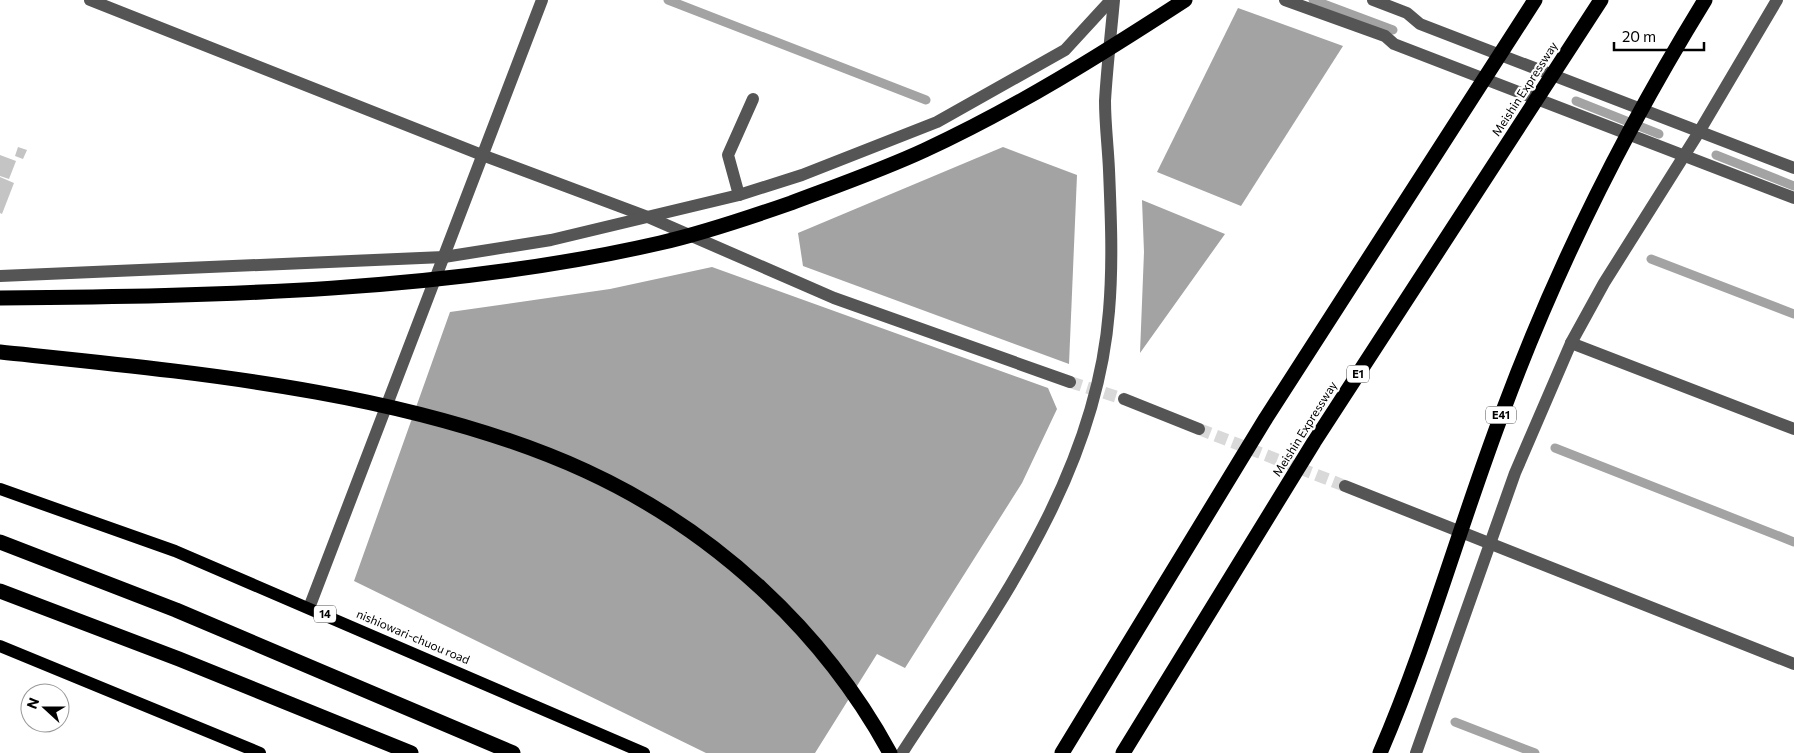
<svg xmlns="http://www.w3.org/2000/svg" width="1794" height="753" font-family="Commissioner,sans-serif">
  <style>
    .water { fill: #a3a3a3 }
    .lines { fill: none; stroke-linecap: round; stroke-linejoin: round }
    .stream { stroke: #a3a3a3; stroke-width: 9 }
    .building { fill: #c4c4c4 }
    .minor-tunnel { stroke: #d9d9d9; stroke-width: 12; stroke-dasharray: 12 6; stroke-linecap: butt }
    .minor { stroke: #555; stroke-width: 12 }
    .major { stroke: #000; stroke-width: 12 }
    .highway { stroke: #000; stroke-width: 15 }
    .labels { text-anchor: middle; stroke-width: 4.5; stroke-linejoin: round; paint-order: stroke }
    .shield { fill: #fff; stroke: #4c4c4c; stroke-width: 1 }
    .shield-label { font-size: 11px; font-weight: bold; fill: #000 }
    .street-label { font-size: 12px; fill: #000; stroke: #fff }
  </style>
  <rect width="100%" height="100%" fill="#fff"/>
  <g class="water">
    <path d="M1238 8 1343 46 1241 206 1157 172Z"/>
    <path d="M1003 147 1077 175 1069 364 803 266 798 233Z"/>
    <path d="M1142 200 1225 234 1140 353 1144 252Z"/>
    <path d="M712 267 1048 388 1057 409 1022 483 905 668 877 654 815 753H706L354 581 450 312 610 289Z"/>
  </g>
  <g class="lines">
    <g class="stream">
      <path d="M668 0 926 100"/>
      <path d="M1313 0 1393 30"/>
      <path d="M1576 101 1659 134"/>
      <path d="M1716 155 1794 186"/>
      <path d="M1651 259 1794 314"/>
      <path d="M1555 448 1794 542"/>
      <path d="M1455 722 1535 753"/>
    </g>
  </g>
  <g class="building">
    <path d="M18 147 27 150 23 159 15 156Z"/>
    <path d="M0 155 16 161 9 179 0 176Z"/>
    <path d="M0 177 14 183 2 214 0 213Z"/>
  </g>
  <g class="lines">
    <g class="minor-tunnel">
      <path d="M1070 382 1124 399"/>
      <path d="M1199 429 1345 486"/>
    </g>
    <g class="minor">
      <path d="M90 0 482 155 648 217 834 298 1070 382"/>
      <path d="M1285 0 1385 36 1394 44 1794 198"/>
      <path d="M1373 0 1407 13 1420 24 1794 168"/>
      <path d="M739 195 728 155 753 99"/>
      <path d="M0 276 444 257 551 240 739 195 802 175 937 122 1065 50 1111 0"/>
      <path d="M1571 343 1794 429"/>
      <path d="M1124 399 1199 429"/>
      <path d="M1345 486 1794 664"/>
      <path d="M309 608 542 0"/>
      <path d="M902 753C991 616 1096 479 1109 311 1113 264 1111 217 1109 170 1108 147 1105 124 1105 101 1107 67 1111 33 1114 0"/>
      <path d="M1416 753 1515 473 1571 343 1604 283 1699 132 1777 0"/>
    </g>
    <g class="major">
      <path d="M0 489 175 551 644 753"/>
      <path d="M0 646 260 753"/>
    </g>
    <g class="highway">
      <path d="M0 298C218 296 446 292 660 243 704 233 748 218 791 203 836 186 882 170 925 150 1016 108 1102 54 1185 0"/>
      <path d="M0 352C191 372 411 391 586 471 714 530 823 630 890 753"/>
      <path d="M0 542 176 610 513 753"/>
      <path d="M0 591 179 659 411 753"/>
      <path d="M1062 753 1266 418 1535 0"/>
      <path d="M1123 753 1314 442 1601 0"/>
      <path d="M1380 753C1428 642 1460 524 1503 411 1556 268 1625 130 1705 0"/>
    </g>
  </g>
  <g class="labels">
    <g class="shield">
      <rect x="1347" y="365.5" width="22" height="17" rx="4"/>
      <rect x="1486" y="406.5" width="30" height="17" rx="4"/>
      <rect x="314" y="605.5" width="22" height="17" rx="4"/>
    </g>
    <g class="shield-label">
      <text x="1358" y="378">E1</text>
      <text x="1501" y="419">E41</text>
      <text x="325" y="618">14</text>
    </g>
    <g class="street-label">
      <text transform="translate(1525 89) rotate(-57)" y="4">Meishin Expressway</text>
      <text transform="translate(1305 429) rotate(-58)" y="4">Meishin Expressway</text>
      <text transform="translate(413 637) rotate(23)" y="4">nishiowari-chuou road</text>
    </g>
  </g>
  <g transform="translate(45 708) rotate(291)"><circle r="24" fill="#ffffff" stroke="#999999"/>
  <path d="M0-4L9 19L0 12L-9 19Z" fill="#000000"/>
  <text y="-8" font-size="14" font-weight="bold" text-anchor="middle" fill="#000000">N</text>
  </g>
  <path d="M1614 42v8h90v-8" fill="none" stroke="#000000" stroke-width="2.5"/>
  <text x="1622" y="42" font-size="15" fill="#000000" stroke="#ffffff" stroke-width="4" paint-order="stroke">20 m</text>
</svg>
